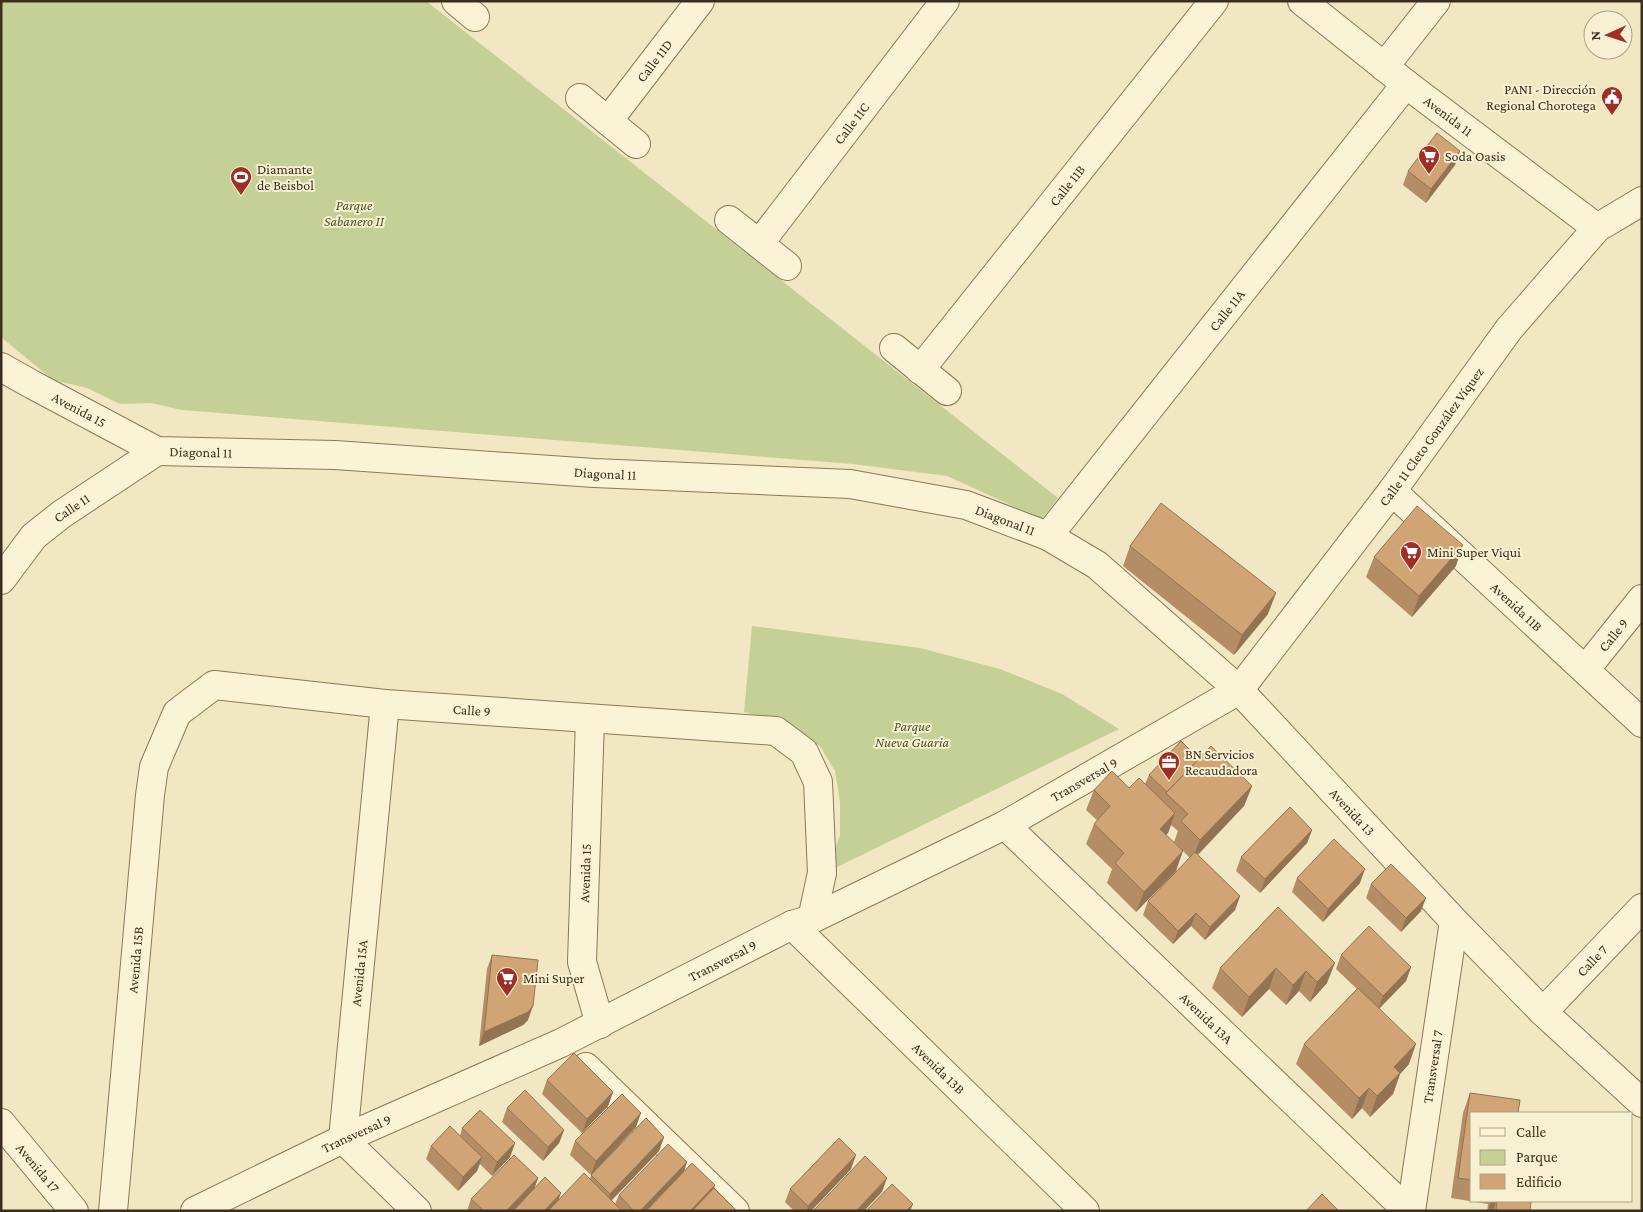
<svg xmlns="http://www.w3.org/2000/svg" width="1643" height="1212" font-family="'Crimson Pro',serif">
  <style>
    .green { fill: #c4d095 }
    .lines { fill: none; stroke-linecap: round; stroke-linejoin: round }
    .minor-casing { stroke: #8c7858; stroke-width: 30 }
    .minor { stroke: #fbf3d6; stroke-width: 28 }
    .wall { fill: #b48d65 }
    .shaded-wall { fill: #927352 }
    .building { fill: #d1a475; stroke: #927352 }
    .labels { text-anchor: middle; stroke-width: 4; stroke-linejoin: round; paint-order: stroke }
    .street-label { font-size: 14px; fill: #3b2e1d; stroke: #f8f0d2 }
    .poi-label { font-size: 14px; fill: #3b2e1d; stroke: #f8f0d2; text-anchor: start }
    .park-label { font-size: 14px; font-style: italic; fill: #465822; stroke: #f8f0d2 }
  </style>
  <rect width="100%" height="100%" fill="#f1e7c2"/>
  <g class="green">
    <path d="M1 1H426L1058 498 1042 519 947 476 853 464 182 410 151 403 120 404 87 388 53 380 1 337Z"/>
    <path d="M752 626 920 648 1000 669 1062 694 1119 729 827 872 840 835V802L835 771 820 746 785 723 744 712Z"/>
  </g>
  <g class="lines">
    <g class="minor-casing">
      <g id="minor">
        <path d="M456 1 475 17"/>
        <path id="s1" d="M1302 1 1406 84 1597 228"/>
        <path d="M1384 67 1436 1"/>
        <path d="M580 98 636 144"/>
        <path id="s2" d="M608 121 700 1"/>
        <path d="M729 220 787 266"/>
        <path id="s3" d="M759 244 945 1"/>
        <path d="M894 348 947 391"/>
        <path id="s4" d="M1 367 33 385 157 451 335 455 594 473 850 484 966 505 1048 536 1097 565 1239 690 1454 921 1543 1012 1642 1103"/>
        <path id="s5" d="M920 370 1214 1"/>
        <path id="s6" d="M1392 491 1642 723"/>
        <path id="s7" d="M1048 536 1406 84"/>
        <path id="s8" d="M1 580 34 536 62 514 157 451"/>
        <path id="s9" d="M1585 670 1642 599"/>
        <path d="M385 704 343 1139 417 1211"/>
        <path d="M590 719 582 962 600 1024"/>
        <path id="s10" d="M1005 825 1408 1211"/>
        <path id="s11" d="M792 925 1085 1211"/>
        <path id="s12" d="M1543 1012 1642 908"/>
        <path d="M586 1067 735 1211"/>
        <path id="s13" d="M1 1123 74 1211"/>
        <path id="s14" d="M113 1211 150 795 154 767 177 713 214 685 385 704 776 731 804 752 818 782 822 873 812 919"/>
        <path id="s15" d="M195 1211 343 1139 561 1043 792 925 812 919 1005 825 1239 690 1392 491 1509 329 1597 228 1642 201"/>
        <path id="s16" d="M1411 1211 1454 921"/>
      </g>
    </g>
    <use href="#minor" class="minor"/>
  </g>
  <g class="wall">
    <path d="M1460 151 1455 165 1426 203 1403 185 1408 171Z"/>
    <path d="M1130 546 1268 614 1234 655 1123 566Z"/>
    <path d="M1374 557 1456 566 1412 617 1366 577Z"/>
    <path d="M1199 759 1252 786 1244 806 1198 855 1240 896 1235 910 1205 940 1191 926 1173 944 1143 915 1148 901 1190 858 1174 842 1178 831 1171 825 1168 833 1166 835 1176 871 1136 912 1107 883 1112 869 1086 844 1094 824 1097 820 1086 810 1094 790 1129 788 1145 784 1149 775Z"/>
    <path d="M1312 830 1307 843 1260 893 1236 871 1241 857Z"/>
    <path d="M1297 878 1360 883 1323 922 1292 892Z"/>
    <path d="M1371 884 1421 911 1401 932 1366 898Z"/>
    <path d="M1278 907 1327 983 1310 1002 1299 991 1286 1005 1269 989 1242 1017 1212 988 1220 968Z"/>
    <path d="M492 955 528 1020 523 1025 479 1046 487 969Z"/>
    <path d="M1341 955 1411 967 1406 981 1379 1008 1409 1064 1400 1074 1393 1094 1370 1117 1362 1108 1352 1119 1296 1064 1304 1044 1357 989 1336 969Z"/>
    <path d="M547 1080 613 1092 608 1106 582 1133 542 1094Z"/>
    <path d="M1470 1093 1472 1113V1201H1522L1530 1211H1487L1488 1204 1451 1198 1463 1113Z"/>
    <path d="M507 1108 564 1130 559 1143 543 1161 502 1122Z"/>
    <path d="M636 1127 591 1175 570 1155 575 1141Z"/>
    <path d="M462 1128 515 1143 510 1157 492 1176 480 1164 477 1171 458 1191 426 1159 431 1146 460 1136Z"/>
    <path d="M664 1137 659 1151 612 1200 615 1204 619 1195 687 1162 684 1172 715 1185 714 1188 736 1211H467L471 1199 538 1178 534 1189 558 1200 590 1179 591 1175Z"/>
    <path d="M851 1169 811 1211H794L785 1202 790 1189Z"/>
  </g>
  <g class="shaded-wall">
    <path d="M1460 151 1455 165 1426 203 1431 189Z"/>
    <path d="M1463 545 1456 566 1412 617 1419 596Z"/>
    <path d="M1276 593 1268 614 1234 655 1242 635Z"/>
    <path d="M1252 786 1244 806 1192 860 1200 840Z"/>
    <path d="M1175 813 1168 833 1153 849 1160 829Z"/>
    <path d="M1312 830 1307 843 1260 893 1265 879Z"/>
    <path d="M1183 851 1176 871 1136 912 1144 892Z"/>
    <path d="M1365 869 1360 883 1323 922 1328 909Z"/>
    <path d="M1240 896 1235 910 1205 940 1210 927Z"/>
    <path d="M1426 898 1421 911 1401 932 1406 918Z"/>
    <path d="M1196 913 1191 926 1173 944 1178 931Z"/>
    <path d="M1335 963 1327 983 1310 1002 1317 982Z"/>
    <path d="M1411 967 1406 981 1378 1010 1383 996Z"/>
    <path d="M1276 968 1269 989 1242 1017 1249 997Z"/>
    <path d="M1306 971 1299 991 1286 1005 1293 985Z"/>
    <path d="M533 1006 528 1020 523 1025 479 1046 484 1032Z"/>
    <path d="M1416 1044 1409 1064 1400 1074 1393 1094 1370 1117 1377 1096 1394 1067Z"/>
    <path d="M1369 1088 1362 1108 1352 1119 1359 1098Z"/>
    <path d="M613 1092 608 1106 582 1133 587 1119Z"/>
    <path d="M641 1113 636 1127 591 1175 596 1161Z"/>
    <path d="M564 1130 559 1143 543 1161 548 1147Z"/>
    <path d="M664 1137 659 1151 605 1207 610 1194Z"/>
    <path d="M515 1143 510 1157 492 1176 497 1162Z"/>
    <path d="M856 1155 851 1169 811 1211H806L808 1206Z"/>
    <path d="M482 1157 477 1171 458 1191 463 1177Z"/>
    <path d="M687 1162 682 1176 649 1211H640Z"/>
    <path d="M538 1178 533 1192 515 1211H506Z"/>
    <path d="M887 1178 882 1192 864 1211H856Z"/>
    <path d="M715 1185 710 1199 698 1211H690Z"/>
    <path d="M561 1193 556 1207 552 1211H544Z"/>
    <path d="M1491 1201H1496L1493 1211H1488Z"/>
    <path d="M913 1204 910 1211H906Z"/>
  </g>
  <g class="building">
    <path d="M1437 133 1460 151 1431 189 1408 171Z"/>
    <path d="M1161 503 1276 593 1242 635 1130 546Z"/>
    <path d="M1417 506 1463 545 1419 596 1374 557Z"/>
    <path d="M1181 741 1199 759 1167 792 1149 775Z"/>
    <path d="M1211 746 1252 786 1200 840 1181 821 1188 814 1166 793Z"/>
    <path d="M1112 771 1129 788 1139 778 1175 813 1160 829 1183 851 1144 892 1115 863 1124 853 1094 824 1110 806 1094 790Z"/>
    <path d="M1290 807 1312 830 1265 879 1241 857Z"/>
    <path d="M1334 839 1365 869 1328 909 1297 878Z"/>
    <path d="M1195 852 1240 896 1210 927 1196 913 1178 931 1148 901Z"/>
    <path d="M1391 864 1426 898 1406 918 1371 884Z"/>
    <path d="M1278 907 1335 963 1317 982 1306 971 1293 985 1276 968 1249 997 1220 968Z"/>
    <path d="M1369 926 1411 967 1383 996 1341 955Z"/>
    <path d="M492 955 538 960 533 1006 528 1012 484 1032Z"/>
    <path d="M1358 988 1416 1044 1394 1067 1400 1073 1377 1096 1369 1088 1359 1098 1304 1044Z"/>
    <path d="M574 1053 613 1092 587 1119 547 1080Z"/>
    <path d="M525 1090 564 1130 548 1147 507 1108Z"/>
    <path d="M1470 1093 1520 1100 1518 1113H1472V1180L1458 1178Z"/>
    <path d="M622 1094 641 1113 596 1161 575 1141Z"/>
    <path d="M480 1110 515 1143 497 1162 462 1128Z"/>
    <path d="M646 1118 664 1137 610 1194 591 1175Z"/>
    <path d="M450 1126 482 1157 463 1177 431 1146Z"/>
    <path d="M839 1138 856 1155 808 1206 790 1189Z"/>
    <path d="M668 1144 687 1162 640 1211H634L619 1195Z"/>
    <path d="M514 1155 538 1178 506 1211H484L471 1199Z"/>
    <path d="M865 1156 887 1178 856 1211H815L814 1210Z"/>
    <path d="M692 1163 715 1185 690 1211H646Z"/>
    <path d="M584 1173 622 1211H548Z"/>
    <path d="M545 1177 561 1193 544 1211H513Z"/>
    <path d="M892 1184 913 1204 906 1211H866Z"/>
    <path d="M714 1188 736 1210V1211H692Z"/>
    <path d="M1322 1194 1339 1211H1306Z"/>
    <path d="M1497 1201H1522L1531 1202 1530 1211H1496Z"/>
  </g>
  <defs>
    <g id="civic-pin" transform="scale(1.125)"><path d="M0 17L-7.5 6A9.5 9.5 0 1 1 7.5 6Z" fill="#9f2e24" stroke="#f8f0d2"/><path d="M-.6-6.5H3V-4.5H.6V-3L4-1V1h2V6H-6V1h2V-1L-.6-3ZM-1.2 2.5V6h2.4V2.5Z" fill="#fff"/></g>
    <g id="supermarket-pin" transform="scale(1.125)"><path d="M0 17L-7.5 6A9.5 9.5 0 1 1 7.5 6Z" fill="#9f2e24" stroke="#f8f0d2"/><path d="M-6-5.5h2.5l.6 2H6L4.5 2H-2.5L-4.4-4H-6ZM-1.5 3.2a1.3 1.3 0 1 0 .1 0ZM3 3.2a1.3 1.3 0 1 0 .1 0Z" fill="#fff"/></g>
    <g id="stadium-pin" transform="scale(1.125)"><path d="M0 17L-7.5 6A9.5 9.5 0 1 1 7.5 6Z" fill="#9f2e24" stroke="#f8f0d2"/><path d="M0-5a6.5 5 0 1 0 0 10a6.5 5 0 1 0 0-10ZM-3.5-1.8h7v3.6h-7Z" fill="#fff"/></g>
    <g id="office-pin" transform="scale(1.125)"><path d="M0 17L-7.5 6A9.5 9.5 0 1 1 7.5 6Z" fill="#9f2e24" stroke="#f8f0d2"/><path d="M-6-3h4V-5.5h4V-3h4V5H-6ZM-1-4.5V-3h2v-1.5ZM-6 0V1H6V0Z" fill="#fff"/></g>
  </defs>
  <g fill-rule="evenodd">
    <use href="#civic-pin" x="1612" y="97"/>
    <use href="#supermarket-pin" x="1429" y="156"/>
    <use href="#stadium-pin" x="241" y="177"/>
    <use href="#supermarket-pin" x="1411" y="552"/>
    <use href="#office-pin" x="1169" y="762"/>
    <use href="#supermarket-pin" x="507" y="978"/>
  </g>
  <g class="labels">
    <g class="street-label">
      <text dy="5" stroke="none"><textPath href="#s2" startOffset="76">Calle 11D</textPath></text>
      <text dy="5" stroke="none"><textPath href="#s1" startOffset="186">Avenida 11</textPath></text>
      <text dy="5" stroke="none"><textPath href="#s3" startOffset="152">Calle 11C</textPath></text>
      <text dy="5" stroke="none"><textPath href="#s5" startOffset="236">Calle 11B</textPath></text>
      <text dy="5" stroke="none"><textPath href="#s7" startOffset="288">Calle 11A</textPath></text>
      <text dy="5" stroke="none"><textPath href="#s4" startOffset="89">Avenida 15</textPath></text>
      <text dy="5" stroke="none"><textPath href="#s15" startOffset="1486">Calle 11 Cleto González Víquez</textPath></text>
      <text dy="5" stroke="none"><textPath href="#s4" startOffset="221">Diagonal 11</textPath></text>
      <text dy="5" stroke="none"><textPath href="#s4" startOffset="626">Diagonal 11</textPath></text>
      <text dy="5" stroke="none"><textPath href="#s8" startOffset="102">Calle 11</textPath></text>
      <text dy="5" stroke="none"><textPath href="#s4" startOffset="1031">Diagonal 11</textPath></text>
      <text dy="5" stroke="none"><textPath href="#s6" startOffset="170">Avenida 11B</textPath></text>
      <text dy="5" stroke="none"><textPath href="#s9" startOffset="45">Calle 9</textPath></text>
      <text dy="5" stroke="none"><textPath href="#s14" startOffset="810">Calle 9</textPath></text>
      <text dy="5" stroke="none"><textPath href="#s15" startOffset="989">Transversal 9</textPath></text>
      <text dy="5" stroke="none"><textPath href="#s4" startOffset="1489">Avenida 13</textPath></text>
      <text transform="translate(585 873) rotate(-88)" y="5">Avenida 15</text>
      <text dy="5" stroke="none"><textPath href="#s14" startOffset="252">Avenida 15B</textPath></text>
      <text dy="5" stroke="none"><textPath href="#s12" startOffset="71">Calle 7</textPath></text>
      <text dy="5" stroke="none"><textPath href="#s15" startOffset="584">Transversal 9</textPath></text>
      <text transform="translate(359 973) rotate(-84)" y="5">Avenida 15A</text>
      <text dy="5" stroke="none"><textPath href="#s10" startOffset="279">Avenida 13A</textPath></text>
      <text dy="5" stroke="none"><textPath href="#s16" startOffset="146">Transversal 7</textPath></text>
      <text dy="5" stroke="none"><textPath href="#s11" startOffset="205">Avenida 13B</textPath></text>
      <text dy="5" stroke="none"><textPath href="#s15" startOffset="179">Transversal 9</textPath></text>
      <text dy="5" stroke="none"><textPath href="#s13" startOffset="58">Avenida 17</textPath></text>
    </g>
    <g class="poi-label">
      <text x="1596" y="94" text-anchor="end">PANI - Dirección<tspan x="1596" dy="16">Regional Chorotega</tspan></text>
      <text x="1445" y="161">Soda Oasis</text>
      <text x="257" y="174">Diamante<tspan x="257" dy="16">de Beisbol</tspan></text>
      <text x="1427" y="557">Mini Super Viqui</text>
      <text x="1185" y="759">BN Servicios<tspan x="1185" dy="16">Recaudadora</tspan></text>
      <text x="523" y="983">Mini Super</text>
    </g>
    <g class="park-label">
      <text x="354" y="210">Parque<tspan x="354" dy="16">Sabanero II</tspan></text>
      <text x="912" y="731">Parque<tspan x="912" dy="16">Nueva Guaria</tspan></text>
    </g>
  </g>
  <rect width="1643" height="1212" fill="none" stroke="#3b2e1d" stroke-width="5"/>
  <rect x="1470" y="1112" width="162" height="90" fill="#f8f0d2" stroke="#aca28a"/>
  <rect x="1480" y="1128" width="25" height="8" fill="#fbf3d6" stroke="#aca28a"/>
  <text x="1516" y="1137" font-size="15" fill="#3b2e1d">Calle</text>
  <rect x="1480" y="1150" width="25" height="15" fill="#c4d095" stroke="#aca28a"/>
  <text x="1516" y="1162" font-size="15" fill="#3b2e1d">Parque</text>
  <rect x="1480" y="1174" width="25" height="15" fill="#d1a475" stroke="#aca28a"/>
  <text x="1516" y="1187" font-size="15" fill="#3b2e1d">Edificio</text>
  <g transform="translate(1608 35) rotate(267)"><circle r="24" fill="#f8f0d2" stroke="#aca28a"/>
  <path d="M0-4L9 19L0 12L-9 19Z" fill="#9f2e24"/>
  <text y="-8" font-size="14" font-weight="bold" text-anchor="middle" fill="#3b2e1d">N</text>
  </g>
</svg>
